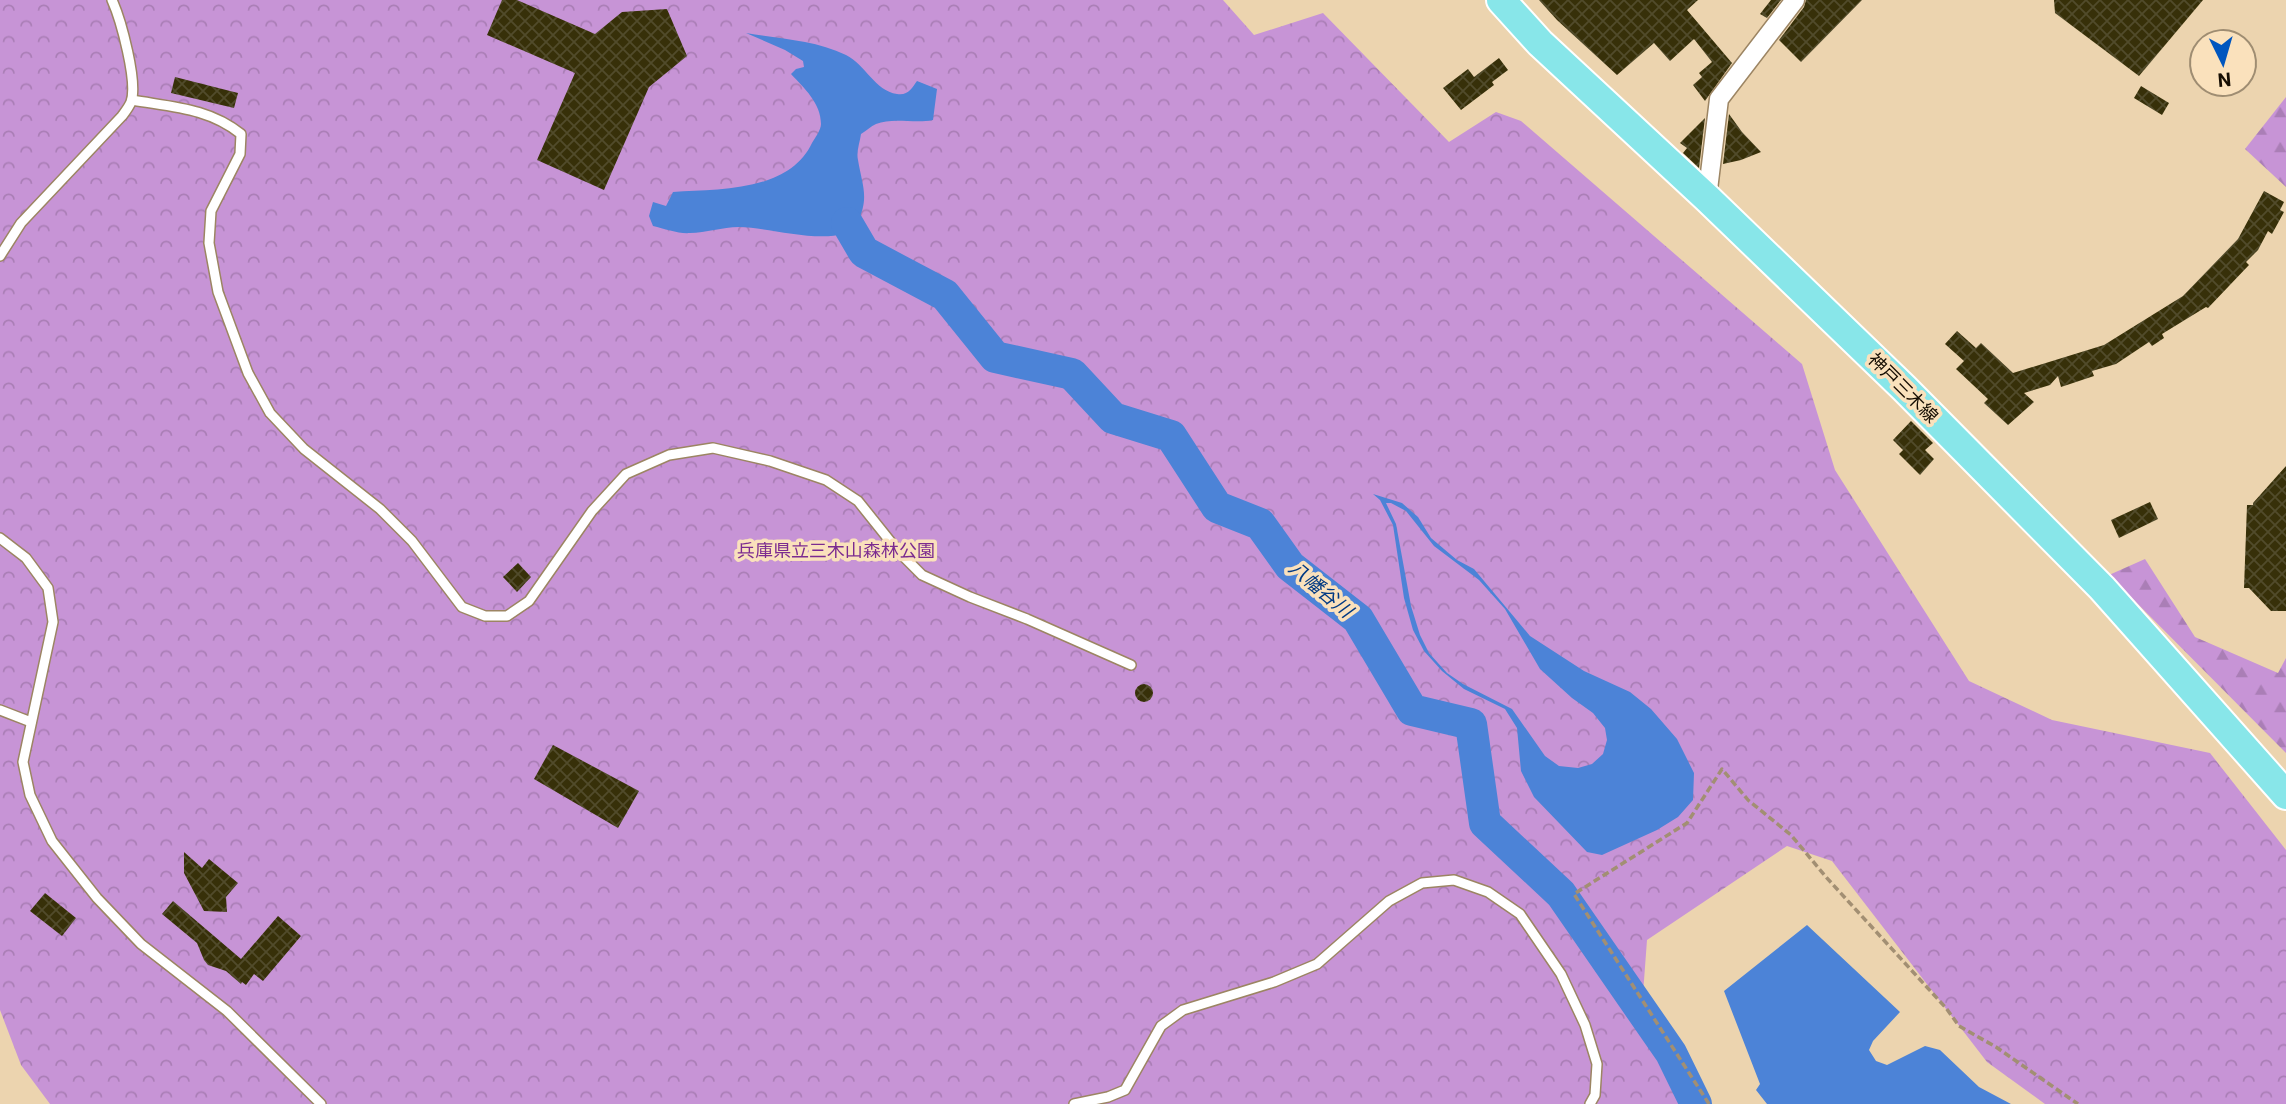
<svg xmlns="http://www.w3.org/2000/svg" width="2286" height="1104" font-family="Roboto,'Noto Sans JP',sans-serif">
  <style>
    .forest { fill: url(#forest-firs) }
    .park { fill: url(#park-crowns) }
    .water { fill: #4c83d7; fill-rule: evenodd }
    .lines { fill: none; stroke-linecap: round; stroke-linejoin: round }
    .river { stroke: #4c83d7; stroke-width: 32 }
    .building { fill: url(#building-cross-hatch) }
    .service-casing { stroke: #9c8563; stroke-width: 12 }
    .minor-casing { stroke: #9c8563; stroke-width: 21 }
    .primary-casing { stroke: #fff; stroke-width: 32 }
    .path { stroke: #a28f73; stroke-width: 3.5; stroke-dasharray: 7 3.5; stroke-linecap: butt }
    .service { stroke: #fff; stroke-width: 9 }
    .minor { stroke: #fff; stroke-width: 18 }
    .primary { stroke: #88e6e9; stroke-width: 28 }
    .labels { text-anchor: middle; stroke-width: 7; stroke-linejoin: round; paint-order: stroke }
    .street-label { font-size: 18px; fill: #160e03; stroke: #fae1bc }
    .park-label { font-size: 18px; fill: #7b2b90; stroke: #fae1bc }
    .water-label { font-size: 19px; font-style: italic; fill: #003983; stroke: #fae1bc }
  </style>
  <defs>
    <pattern id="forest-firs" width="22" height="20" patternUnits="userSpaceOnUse" patternTransform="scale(1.75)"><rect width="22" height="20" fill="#c794d6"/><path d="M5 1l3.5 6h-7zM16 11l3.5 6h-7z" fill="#aa7eb6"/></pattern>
    <pattern id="park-crowns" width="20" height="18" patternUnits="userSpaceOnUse" patternTransform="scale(1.75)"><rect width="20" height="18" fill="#c794d6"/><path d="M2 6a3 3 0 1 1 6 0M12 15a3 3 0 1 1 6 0" fill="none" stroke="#aa7eb6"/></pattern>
    <pattern id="building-cross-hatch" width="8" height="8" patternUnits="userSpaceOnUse" patternTransform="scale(1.75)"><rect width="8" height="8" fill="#373009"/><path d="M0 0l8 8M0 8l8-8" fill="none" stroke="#514b2b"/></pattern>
  </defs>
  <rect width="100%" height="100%" fill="#ecd4af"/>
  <g class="forest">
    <path d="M2286 97V187L2245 149Z"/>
    <path d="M2145 559 2195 637 2278 673 2286 658V753L2109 575Z"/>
  </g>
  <path class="park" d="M0 0H1223L1254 35 1323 13 1449 142 1496 112 1521 121 1802 364 1835 470 1969 681 2052 720 2210 753 2286 850V1104H2045L1987 1062 1832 861 1787 846 1647 940 1643 994 1701 1104H50L21 1065 0 1010Z"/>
  <g class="water">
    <path d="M746 33C780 39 815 40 846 55 865 64 875 91 897 94 908 96 912 88 917 81L937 89 933 120C915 124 893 117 876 124 871 126 866 131 861 134 860 142 856 152 858 160 862 185 870 198 857 223 843 251 765 226 739 227 722 227 706 233 690 233 679 234 665 229 653 226L649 216 653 202 666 206 673 192C719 189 789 192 812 143 815 138 821 130 821 124 821 103 804 88 791 74L796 69 804 67 803 61 785 50Z"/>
    <path d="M1373 494 1402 503 1418 517 1431 538 1457 560 1474 569 1530 636 1584 671 1630 692 1651 709 1677 739 1694 773 1693 800 1678 817 1657 830 1602 855 1587 852 1534 797 1521 771 1517 728 1505 709 1464 689 1442 671 1424 651 1413 630 1404 598 1393 525 1380 500ZM1386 503H1391L1406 511 1434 546 1479 580 1505 609 1540 669 1572 698 1593 713 1605 728 1607 740 1603 754 1592 764 1578 768 1559 766 1545 756 1512 709 1463 684 1447 673 1429 653 1420 635 1411 606 1396 524Z"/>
    <path d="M1807 925 1900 1012 1873 1041 1869 1050 1876 1061 1887 1065 1925 1046 1940 1050 1979 1087 2011 1104H1767L1756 1090 1760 1084 1724 991Z"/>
  </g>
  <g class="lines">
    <path class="river" d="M847 223 864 252 945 295 995 357 1072 374 1113 418 1171 436 1217 507 1260 524 1290 566 1358 619 1412 710 1471 724 1485 823 1561 894 1671 1053 1696 1104"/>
  </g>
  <g class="building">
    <path d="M502 0H517L595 34 622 12 667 9 687 56 649 87 604 190 537 160 575 73 487 35Z"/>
    <path d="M1539 0H1698L1687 10 1732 63 1705 101 1693 85 1702 77 1699 73 1712 62 1694 39 1670 61 1654 43 1617 75 1557 20Z"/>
    <path d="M1771 0H1781L1767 18 1760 14Z"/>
    <path d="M1806 0H1862L1801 62 1779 40 1804 7Z"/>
    <path d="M2054 0H2203L2139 76 2055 13Z"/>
    <path d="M1499 58 1508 70 1492 82 1494 85 1461 110 1443 88 1468 69 1474 77Z"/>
    <path d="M175 77 238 93 234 108 171 93Z"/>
    <path d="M2141 86 2169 103 2162 115 2134 98Z"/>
    <path d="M1729 114 1742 132 1761 152 1741 160 1723 164Z"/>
    <path d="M1705 118 1699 168 1683 153 1687 148 1680 143Z"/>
    <path d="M2264 191 2284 202 2280 210 2284 212 2272 234 2268 231 2258 250 2246 262 2249 265 2208 308 2206 307 2162 334 2164 338 2152 346 2149 342 2116 364 2092 371 2094 376 2061 387 2058 376 2050 385 2024 393 2034 402 2008 425 1984 403 1988 399 1956 369 1964 361 1945 344 1957 331 1976 348 1981 343 2013 373 2104 345 2183 296 2238 239Z"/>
    <path d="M1911 421 1933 443 1925 450 1934 459 1920 475 1899 454 1903 450 1893 440Z"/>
    <path d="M2286 466V611H2271L2249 588H2244L2247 505H2253V503Z"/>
    <path d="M2150 502 2158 519 2119 538 2111 520Z"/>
    <path d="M518 563 531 577 517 592 503 577Z"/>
    <circle cx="1144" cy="693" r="9"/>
    <path d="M553 745 639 791 618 828 534 779Z"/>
    <path d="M184 852 202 868 209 859 238 883 226 897 227 912 204 911 184 873Z"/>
    <path d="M45 893 76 918 62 936 30 911Z"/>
    <path d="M173 901 241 959 278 916 301 936 263 981 254 974 246 985 242 982 241 984 226 971 208 965 204 960 197 943 162 914Z"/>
  </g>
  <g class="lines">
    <g class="service-casing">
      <g id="service">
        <path d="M132 100C172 107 209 108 241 134L240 154 211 211 209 243 218 292 248 373 270 413 304 449 380 509 412 541 462 607 485 616H507L529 601 592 511 626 474 669 455 713 448 770 461 826 480 858 501 898 551 922 575 970 597 1027 619 1131 665"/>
        <path d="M0 256 21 223 122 116C125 112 129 107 131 102 138 82 121 20 112 0"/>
        <path d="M0 538 26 558 48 588 53 622 23 762 30 795 52 841 97 898 141 944 227 1011 321 1104"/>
        <path d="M0 710 31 722"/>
        <path d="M1074 1104 1108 1097 1125 1090 1161 1026 1183 1010 1274 982 1317 964 1389 901 1422 883 1454 880 1488 892 1520 914 1561 974 1585 1025 1597 1064 1595 1095 1590 1104"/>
      </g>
    </g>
    <g class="minor-casing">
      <path id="minor" d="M1707 198 1719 99 1795 0"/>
    </g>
    <g class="primary-casing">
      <path id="primary" d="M1501 0 1540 43 1707 198 1904 388 2102 588 2286 795"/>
    </g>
    <path class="path" d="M1709 1104 1574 894 1687 823 1722 769 1748 800 1791 835 1826 877 1946 1008 1959 1026 1996 1047 2078 1104"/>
    <use href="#service" class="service"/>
    <use href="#minor" class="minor"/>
    <use href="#primary" class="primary"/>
  </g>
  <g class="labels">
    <g class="street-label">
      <text transform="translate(1903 388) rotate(45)" y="6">神戸三木線</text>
    </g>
    <g class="park-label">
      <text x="836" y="557">兵庫県立三木山森林公園</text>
    </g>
    <g class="water-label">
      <text transform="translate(1321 589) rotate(40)" y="7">八幡谷川</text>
    </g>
  </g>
  <g transform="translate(2223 63) rotate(175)"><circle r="33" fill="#fae1bc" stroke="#9f8d72" stroke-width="2"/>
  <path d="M0-5L12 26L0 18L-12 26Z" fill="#0056bf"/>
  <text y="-10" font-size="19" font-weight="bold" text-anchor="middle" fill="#160e03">N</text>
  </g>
</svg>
